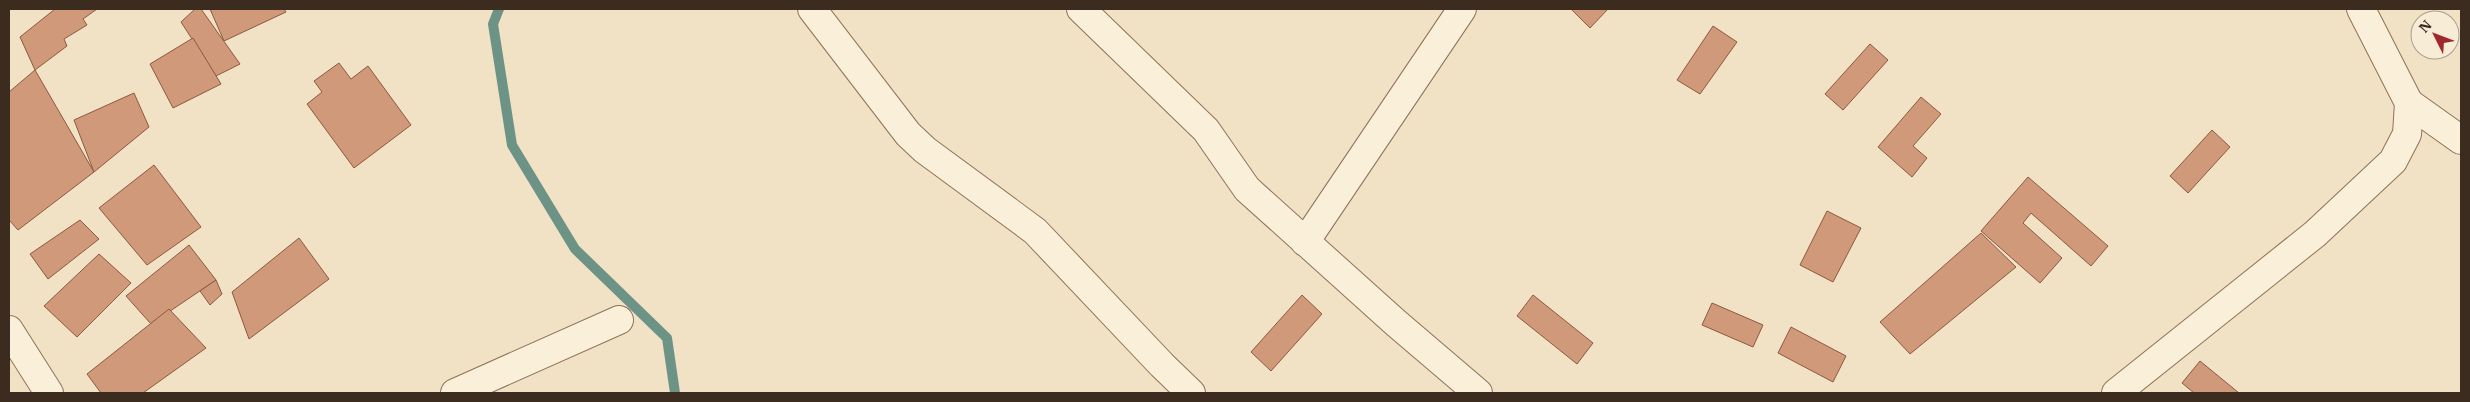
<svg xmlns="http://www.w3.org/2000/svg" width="2470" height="402" font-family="'IBM Plex Serif',serif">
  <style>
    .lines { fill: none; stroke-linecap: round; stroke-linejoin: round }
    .stream { stroke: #6d9387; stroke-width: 10 }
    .building { fill: #d09979; stroke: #8d593f }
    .minor-casing { stroke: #8d725a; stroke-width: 30 }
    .minor { stroke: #faefd9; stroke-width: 28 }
  </style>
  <rect width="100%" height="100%" fill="#f1e1c5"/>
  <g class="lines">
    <path class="stream" d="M499 9 493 24 512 145 575 249 667 338 675 393"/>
  </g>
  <g class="building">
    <path d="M55 9H97L83 19 87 25 64 39 67 46 35 70 20 37Z"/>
    <path d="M195 9H201L240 64 216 76 181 22Z"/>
    <path d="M210 9H284L286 12 224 41Z"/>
    <path d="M1571 9H1608L1590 28Z"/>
    <path d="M1713 26 1737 42 1700 94 1677 80Z"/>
    <path d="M193 38 221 84 173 108 150 64Z"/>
    <path d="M1870 44 1888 60 1843 110 1825 94Z"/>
    <path d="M339 63 351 79 368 66 411 125 354 168 307 104 322 92 314 81Z"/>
    <path d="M35 70 94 172 18 230 9 220V92Z"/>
    <path d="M134 93 149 127 94 172 74 120Z"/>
    <path d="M1921 97 1941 114 1913 146 1927 158 1912 177 1878 147Z"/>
    <path d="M2212 130 2230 147 2188 193 2170 176Z"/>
    <path d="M154 165 201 227 147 265 99 208Z"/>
    <path d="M2028 177 2108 246 2091 266 2031 213 2023 223 2062 258 2040 283 1981 231Z"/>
    <path d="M1827 211 1861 228 1833 282 1800 265Z"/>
    <path d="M80 220 99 239 48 279 30 254Z"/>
    <path d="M1981 233 2016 267 1910 354 1880 322Z"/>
    <path d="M299 238 329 279 249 339 232 292Z"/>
    <path d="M189 245 216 280 151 324 126 296Z"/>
    <path d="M99 254 131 283 77 337 44 306Z"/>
    <path d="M216 280 222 294 210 305 200 291Z"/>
    <path d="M1302 295 1322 314 1271 371 1251 352Z"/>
    <path d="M1533 295 1593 343 1577 364 1517 316Z"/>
    <path d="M1712 303 1763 325 1753 347 1702 325Z"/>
    <path d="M169 309 206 348 143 393H101L87 374Z"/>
    <path d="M1791 327 1846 356 1833 382 1778 353Z"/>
    <path d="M2200 361 2239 393H2194L2182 383Z"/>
  </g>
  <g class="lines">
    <g class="minor-casing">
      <g id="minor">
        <path d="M812 9 908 134 925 150 1035 231 1162 365 1191 393"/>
        <path d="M1081 9 1206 130 1247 189 1396 323 1478 393"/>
        <path d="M2409 103 2461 140"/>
        <path d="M1305 242 1462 9"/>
        <path d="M9 330 49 393"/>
        <path d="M455 393 619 320"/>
        <path d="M2116 393 2315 234 2393 161 2407 134 2409 103 2361 9"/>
      </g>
    </g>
    <use href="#minor" class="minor"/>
  </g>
  <rect width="2470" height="402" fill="none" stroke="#3c2b1f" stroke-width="20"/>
  <g transform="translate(2435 35) rotate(312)"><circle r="24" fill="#f7ecd5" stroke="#ac9f8c"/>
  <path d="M0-4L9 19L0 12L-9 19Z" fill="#9f272e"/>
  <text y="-8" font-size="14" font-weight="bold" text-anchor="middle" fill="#3c2b1f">N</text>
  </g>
</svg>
